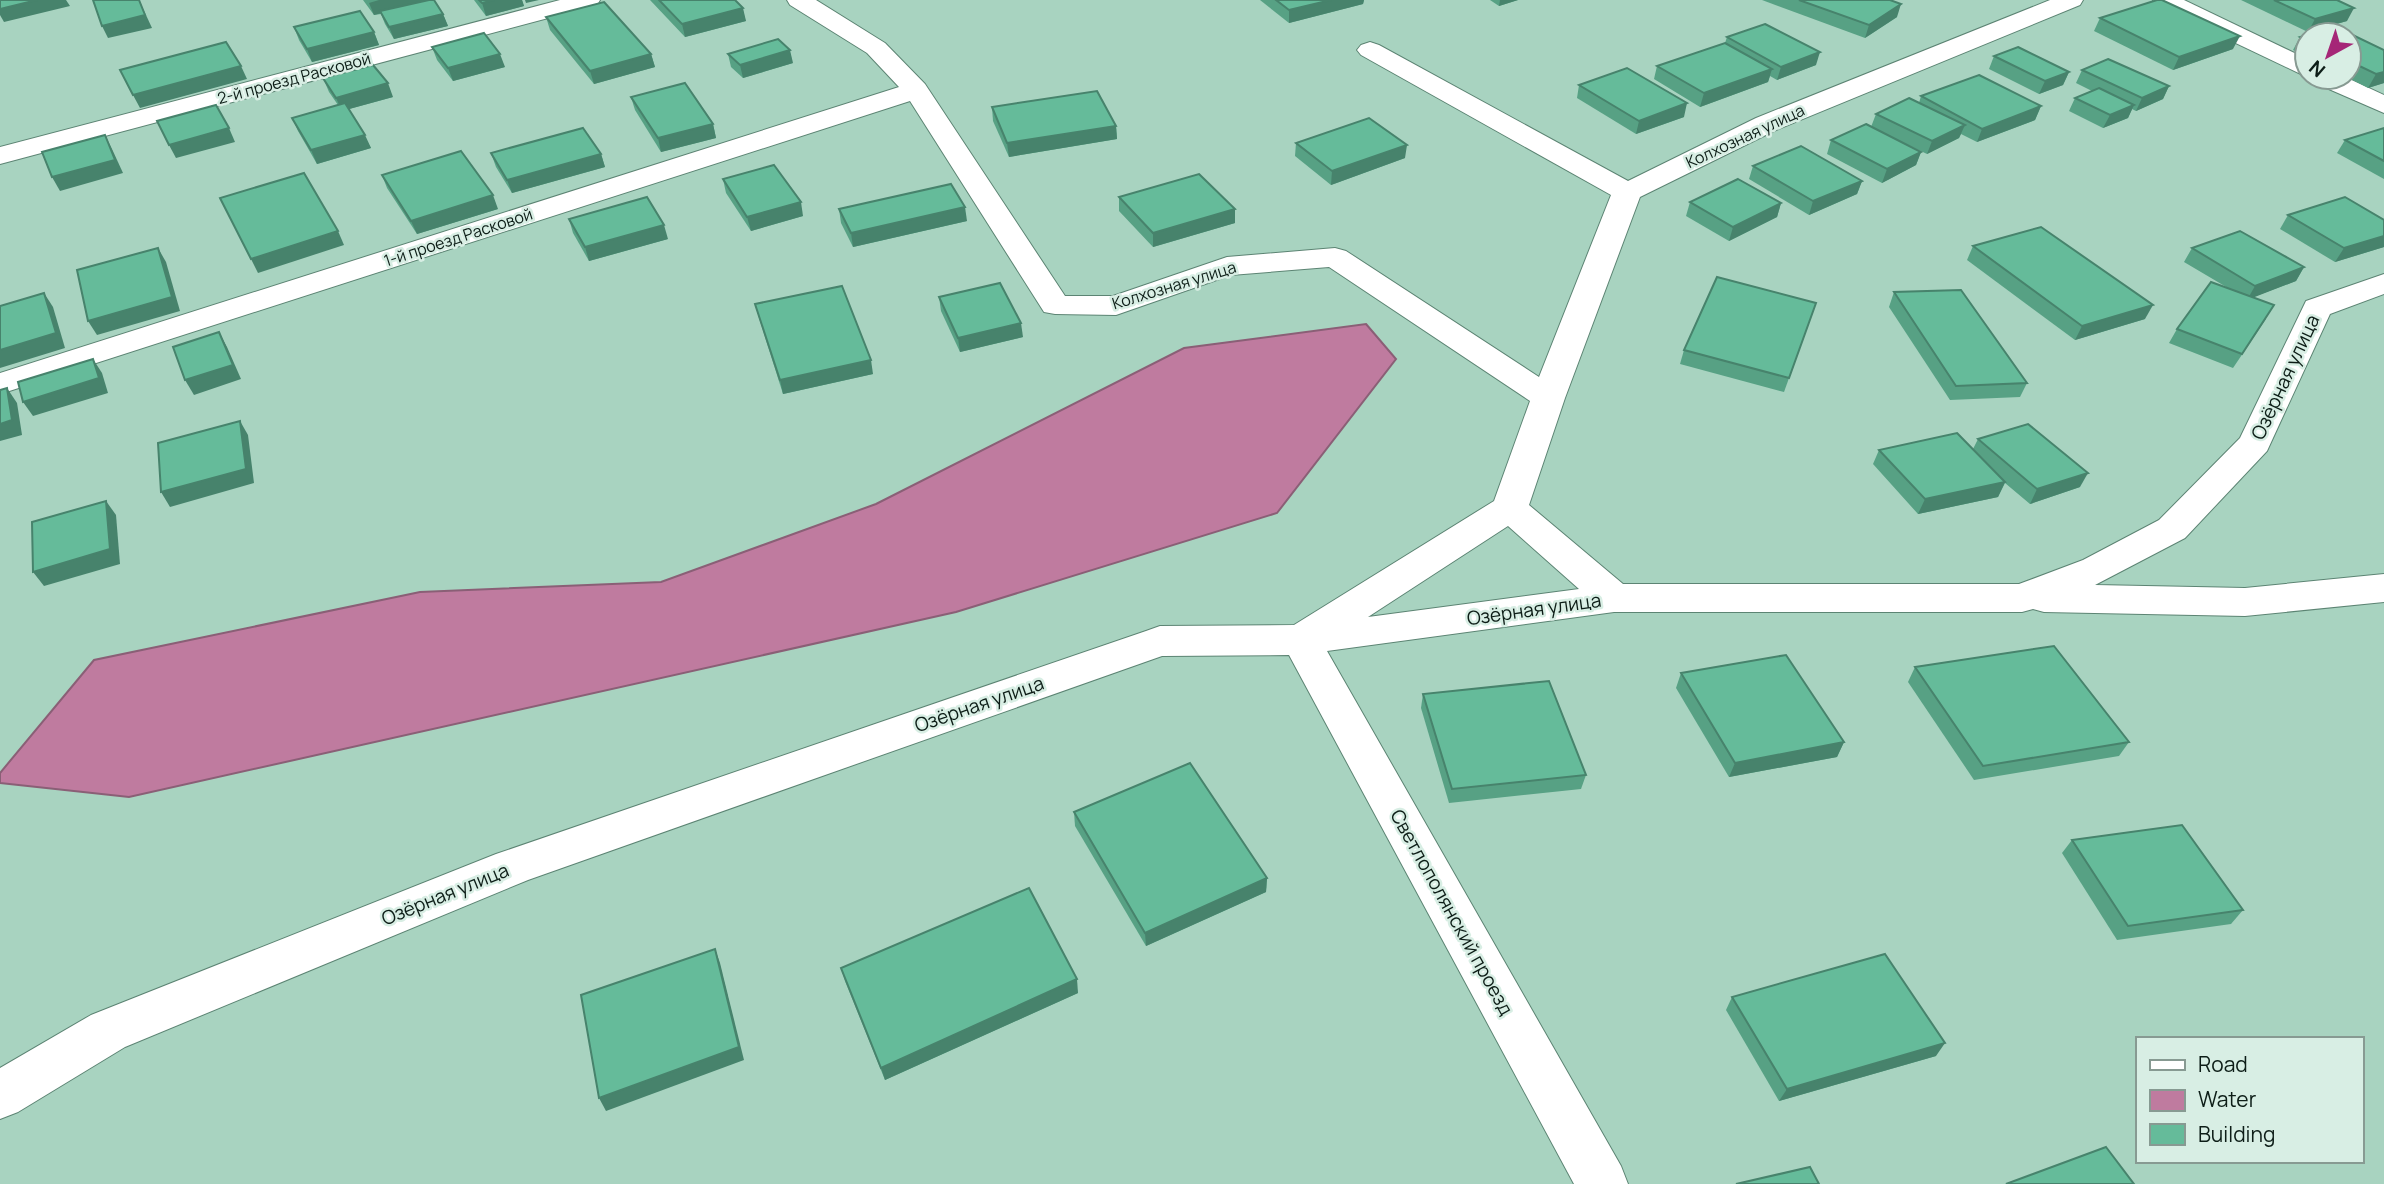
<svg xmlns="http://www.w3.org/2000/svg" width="2384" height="1184" font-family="Manrope,sans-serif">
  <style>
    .water { fill: #bf7b9f; stroke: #8a5f76; stroke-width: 2 }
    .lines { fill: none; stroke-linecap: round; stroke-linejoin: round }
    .minor-casing { stroke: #5c8473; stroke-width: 2 }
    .minor { fill: #fff; fill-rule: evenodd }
    .wall { fill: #57a184 }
    .shaded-wall { fill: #47836c }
    .building { fill: #65bb9a; stroke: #47836c; stroke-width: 2 }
    .labels { text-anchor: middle; stroke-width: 5; stroke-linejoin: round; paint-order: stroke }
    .far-street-label { font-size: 16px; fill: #0d1d17; stroke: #d8eee4 }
    .street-label { font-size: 19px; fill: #0d1d17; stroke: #d8eee4 }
  </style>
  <rect width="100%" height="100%" fill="#a8d3c0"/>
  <path class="water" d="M1366 324 1396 359 1277 513 956 612 129 797 0 783V773L94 660 420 592 661 582 876 504 1184 348Z"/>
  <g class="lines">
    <g class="minor-casing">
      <g id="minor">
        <path d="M560 0H600L597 5 0 164V147Z"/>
        <path d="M787 0H816L885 43 925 84 1065 296H1113L1227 257 1335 248 1346 251 1539 377 1611 195 1361 55 1357 50 1361 45 1370 42 1379 45 1628 181 1756 118 2050 0H2083L2080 5 1776 130 1640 197 1565 398 1529 505 1623 584H2019L2083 560 2159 520 2240 438 2306 301 2384 274V294L2330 314 2267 451 2185 538 2095 585 2245 588 2384 574V602L2245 616 2044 612 2033 609 2022 612H1614L1327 651 1621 1166 1628 1184H1574L1289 655 1162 656 528 880 125 1047 18 1112 0 1119V1068L91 1015 496 854 1146 631 1160 626 1294 625 1494 501 1530 401 1329 267 1231 275 1116 315 1055 314 1044 312 910 101 0 394V373L899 87 867 53 790 5ZM1508 526 1579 589 1368 617Z"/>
        <path d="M2153 0H2184L2307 59V77L2156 5Z"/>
        <path d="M2311 77H2345L2384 95V113L2315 83Z"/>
      </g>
    </g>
    <use href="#minor" class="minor"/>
  </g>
  <g class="wall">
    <path d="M363 0H424L443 14 448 26 394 39 385 24 381 14 374 15Z"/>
    <path d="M474 0H522L524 6 486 16Z"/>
    <path d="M650 0H735L746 21 685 37Z"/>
    <path d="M1260 0H1364L1363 4 1289 23Z"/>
    <path d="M1490 0H1518L1499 6Z"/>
    <path d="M1762 0H1890L1897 17 1865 38Z"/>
    <path d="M2241 0H2337L2347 21 2308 32Z"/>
    <path d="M546 17 651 54 655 67 594 84 550 30Z"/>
    <path d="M2100 18 2233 49 2173 70 2094 31Z"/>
    <path d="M294 27 374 32 379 45 312 62 299 40Z"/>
    <path d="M2307 35V57L2293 50 2300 37Z"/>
    <path d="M2349 35 2384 50V83L2368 88 2347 77H2349Z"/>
    <path d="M1727 37 1816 65 1777 80 1770 76 1768 82 1700 107 1654 79 1657 66 1725 43Z"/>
    <path d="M432 47 505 67 453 81 437 60Z"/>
    <path d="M728 54 793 63 743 78 731 67Z"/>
    <path d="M1994 56 2069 72 2063 85 2039 94 1989 69Z"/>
    <path d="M2082 70 2169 86 2163 99 2136 111 2132 109 2128 118 2103 128 2069 111 2075 98 2092 91 2076 83Z"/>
    <path d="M323 78 393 97 349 109 371 148 317 164 298 131 292 118 338 105 329 92Z"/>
    <path d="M1579 85 1684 117 1636 134 1577 98Z"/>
    <path d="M1921 96 2041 106 2035 120 1977 142 1961 134 1959 138 1927 154 1871 127 1876 114 1919 103Z"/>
    <path d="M631 97 713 124 716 138 661 152 635 110Z"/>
    <path d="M992 107 1116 126 1117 139 1009 157 993 121Z"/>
    <path d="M2384 128V179L2337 153 2345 140Z"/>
    <path d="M1831 140 1921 152 1916 165 1882 183 1827 154Z"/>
    <path d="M1296 143 1405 158 1331 185 1295 156Z"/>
    <path d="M491 153 601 154 605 167 512 193 496 167Z"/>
    <path d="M1753 166 1862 181 1857 194 1809 215 1749 179Z"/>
    <path d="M382 175 498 209 417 234 387 188Z"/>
    <path d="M723 179 803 216 751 231 726 193Z"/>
    <path d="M1119 197 1235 209V223L1153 247 1119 211Z"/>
    <path d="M1690 202 1781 203 1777 217 1729 241 1686 216Z"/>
    <path d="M839 209 967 221 853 247 841 223Z"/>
    <path d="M2288 215 2384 220V247L2335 262 2280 229Z"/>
    <path d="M569 219 668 239 589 261 573 233Z"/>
    <path d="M1973 246 2145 319 2075 340 1967 260Z"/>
    <path d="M2192 248 2304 267 2296 281 2253 297 2266 319 2233 368 2169 343 2177 329 2228 288 2184 262Z"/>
    <path d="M1894 292 2027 383 2020 397 1950 400 1889 307Z"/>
    <path d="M939 297 1023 337 960 352 941 311Z"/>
    <path d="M1816 303 1784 392 1680 364 1684 350Z"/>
    <path d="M755 304 873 374 783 394 759 318Z"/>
    <path d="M1978 439 2080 487 2030 504 2005 483 1998 497 1918 514 1873 464 1879 450 1973 449Z"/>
    <path d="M1915 667 2129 742 2119 756 1974 780 1908 682Z"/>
    <path d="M1681 673 1844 742 1837 757 1729 777 1676 688Z"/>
    <path d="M1423 694 1586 775 1581 789 1449 803 1421 708Z"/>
    <path d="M1074 812 1267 878 1266 892 1146 946 1075 826Z"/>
    <path d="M2072 840 2243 910 2231 924 2117 940 2062 853Z"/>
    <path d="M841 968 1078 993 885 1080 845 981Z"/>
    <path d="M1732 997 1936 1056 1779 1101 1726 1010Z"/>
  </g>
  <g class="shaded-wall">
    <path d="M37 0H66L70 6 4 22 0 15V9Z"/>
    <path d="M139 0 152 28 108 38 102 26Z"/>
    <path d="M379 0H424L425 2 374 15 369 3Z"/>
    <path d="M494 0H522L524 6 486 16 482 3Z"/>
    <path d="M525 0H539L526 3Z"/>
    <path d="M1331 0H1364L1363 4 1289 23V10Z"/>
    <path d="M1500 0H1518L1499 6Z"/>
    <path d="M1901 4 1897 17 1865 38 1869 25Z"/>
    <path d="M743 8 746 21 685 37 682 24Z"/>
    <path d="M2354 8 2347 21 2308 32 2315 19Z"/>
    <path d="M443 14 448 26 394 39 389 27Z"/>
    <path d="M374 32 379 45 312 62 307 49Z"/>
    <path d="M2240 36 2233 49 2173 70 2179 57Z"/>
    <path d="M790 50 793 63 743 78 740 65Z"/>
    <path d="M1820 52 1816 65 1777 80 1781 67Z"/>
    <path d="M500 54 505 67 453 81 448 68Z"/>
    <path d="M651 54 655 67 594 84 590 71Z"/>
    <path d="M241 66 247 79 140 108 133 95Z"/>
    <path d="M1772 69 1768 82 1700 107 1704 93Z"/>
    <path d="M2069 72 2063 85 2039 94 2045 81Z"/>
    <path d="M2384 72V83L2368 88 2376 74Z"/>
    <path d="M388 83 393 97 342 111 336 98Z"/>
    <path d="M2169 86 2163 99 2136 111 2142 98Z"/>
    <path d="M1687 103 1684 117 1636 134 1639 121Z"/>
    <path d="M2134 105 2128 118 2103 128 2110 115Z"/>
    <path d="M2041 106 2035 120 1977 142 1982 129Z"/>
    <path d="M713 124 716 138 661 152 658 138Z"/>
    <path d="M1965 125 1959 138 1927 154 1932 141Z"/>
    <path d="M1116 126 1117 139 1009 157 1007 143Z"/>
    <path d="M229 128 235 142 176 158 169 145Z"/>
    <path d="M105 135 112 149 123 173 60 191 52 177Z"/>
    <path d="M365 135 371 148 317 164 311 150Z"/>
    <path d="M1407 145 1405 158 1331 185 1332 171Z"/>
    <path d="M1921 152 1916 165 1882 183 1887 169Z"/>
    <path d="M601 154 605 167 512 193 507 180Z"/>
    <path d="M1862 181 1857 194 1809 215 1813 201Z"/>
    <path d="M493 195 498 209 417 234 411 221Z"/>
    <path d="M801 202 803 216 751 231 747 217Z"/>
    <path d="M1781 203 1777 217 1729 241 1733 227Z"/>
    <path d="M965 207 967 221 853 247 851 233Z"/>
    <path d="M1235 209V223L1153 247V233Z"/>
    <path d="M664 225 668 239 589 261 585 247Z"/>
    <path d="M338 231 344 245 258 273 251 259Z"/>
    <path d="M2384 236V247L2335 262 2344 248Z"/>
    <path d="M158 248 166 262 180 311 97 335 88 321Z"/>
    <path d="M2304 267 2296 281 2247 300 2255 286Z"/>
    <path d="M44 293 53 307 65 348 0 368V350Z"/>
    <path d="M2153 305 2145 319 2075 340 2082 326Z"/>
    <path d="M1021 323 1023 337 960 352 958 338Z"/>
    <path d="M219 332 227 347 241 379 194 395 185 380Z"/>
    <path d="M93 359 102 373 108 393 33 416 23 402Z"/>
    <path d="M871 360 873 374 783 394 780 380Z"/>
    <path d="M7 388 17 403 22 435 0 441V424Z"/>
    <path d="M240 421 248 435 254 483 170 507 161 492Z"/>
    <path d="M2088 473 2080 487 2030 504 2037 489Z"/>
    <path d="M2005 482 1998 497 1918 514 1925 499Z"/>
    <path d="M106 501 116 515 120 564 44 586 33 572Z"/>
    <path d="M1844 742 1837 757 1729 777 1735 763Z"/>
    <path d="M1267 878 1266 892 1146 946 1145 933Z"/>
    <path d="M715 949 720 963 744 1060 606 1111 599 1098Z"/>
    <path d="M1077 979 1078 993 885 1080 881 1068Z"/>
    <path d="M1945 1043 1936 1056 1779 1101 1787 1089Z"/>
  </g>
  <g class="building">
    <path d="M0 0H37L0 9Z"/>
    <path d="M93 0H139L145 15 102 26Z"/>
    <path d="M429 0H434L443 14 389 27 380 11Z"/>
    <path d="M479 0H494L482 3Z"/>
    <path d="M659 0H735L743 8 682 24Z"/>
    <path d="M1276 0H1331L1289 10Z"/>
    <path d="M1799 0H1890L1901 4 1869 25Z"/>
    <path d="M2157 0H2162L2240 36 2179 57 2100 18Z"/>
    <path d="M2274 0H2337L2354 8 2315 19Z"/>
    <path d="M604 2 651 54 590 71 546 17Z"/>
    <path d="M360 11 374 32 307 49 294 27Z"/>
    <path d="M1765 24 1820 52 1781 67 1727 37Z"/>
    <path d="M2336 27 2384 50V72L2376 74 2349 61V35H2309Z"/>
    <path d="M484 33 500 54 448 68 432 47Z"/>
    <path d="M2307 35V41L2300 37Z"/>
    <path d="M778 39 790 50 740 65 728 54Z"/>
    <path d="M226 42 241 66 133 95 120 70Z"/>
    <path d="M1725 43 1772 69 1704 93 1657 66Z"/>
    <path d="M2018 47 2069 72 2045 81 1994 56Z"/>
    <path d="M2108 59 2169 86 2142 98 2082 70Z"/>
    <path d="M373 65 388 83 336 98 323 78Z"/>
    <path d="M1627 68 1687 103 1639 121 1579 85Z"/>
    <path d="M1979 75 2041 106 1982 129 1921 96Z"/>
    <path d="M685 83 713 124 658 138 631 97Z"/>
    <path d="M2099 88 2134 105 2110 115 2075 98Z"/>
    <path d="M1097 91 1116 126 1007 143 992 107Z"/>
    <path d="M1909 98 1965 125 1932 141 1876 114Z"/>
    <path d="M345 103 365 135 311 150 292 118Z"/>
    <path d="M216 105 229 128 169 145 157 121Z"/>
    <path d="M1369 118 1407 145 1332 171 1296 143Z"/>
    <path d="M1866 124 1921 152 1887 169 1831 140Z"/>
    <path d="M583 128 601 154 507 180 491 153Z"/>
    <path d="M2384 128V161L2345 140Z"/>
    <path d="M105 135 115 160 52 177 42 152Z"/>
    <path d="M1801 146 1862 181 1813 201 1753 166Z"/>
    <path d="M461 151 493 195 411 221 382 175Z"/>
    <path d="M774 165 801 202 747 217 723 179Z"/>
    <path d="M304 173 338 231 251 259 220 198Z"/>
    <path d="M1199 174 1235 209 1153 233 1119 197Z"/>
    <path d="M1738 179 1781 203 1733 227 1690 202Z"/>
    <path d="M951 184 965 207 851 233 839 209Z"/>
    <path d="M647 197 664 225 585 247 569 219Z"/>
    <path d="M2345 197 2384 220V236L2344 248 2288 215Z"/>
    <path d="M2041 227 2153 305 2082 326 1973 246Z"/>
    <path d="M2240 231 2304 267 2255 286 2192 248Z"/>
    <path d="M158 248 172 297 88 321 77 270Z"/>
    <path d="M1717 277 1816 303 1789 378 1684 350Z"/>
    <path d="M2211 282 2274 305 2242 354 2177 329Z"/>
    <path d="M1000 283 1021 323 958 338 939 297Z"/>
    <path d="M842 286 871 360 780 380 755 304Z"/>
    <path d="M1961 290 2027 383 1956 386 1894 292Z"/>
    <path d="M44 293 56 333 0 350V306Z"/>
    <path d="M219 332 233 365 185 380 173 347Z"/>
    <path d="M93 359 99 378 23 402 18 382Z"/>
    <path d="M7 388 12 420 0 424V390Z"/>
    <path d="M240 421 246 469 161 492 158 443Z"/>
    <path d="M2028 424 2088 473 2037 489 1978 439Z"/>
    <path d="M1957 433 2005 482 1925 499 1879 450Z"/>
    <path d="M106 501 110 549 33 572 32 522Z"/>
    <path d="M2054 646 2129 742 1983 766 1915 667Z"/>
    <path d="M1786 655 1844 742 1735 763 1681 673Z"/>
    <path d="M1549 681 1586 775 1452 789 1423 694Z"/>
    <path d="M1190 763 1267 878 1145 933 1074 812Z"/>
    <path d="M2182 825 2243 910 2128 926 2072 840Z"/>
    <path d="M1029 888 1077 979 881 1068 841 968Z"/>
    <path d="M715 949 739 1047 599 1098 581 995Z"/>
    <path d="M1885 954 1945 1043 1787 1089 1732 997Z"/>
    <path d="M2106 1147 2134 1184H2006Z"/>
    <path d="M1810 1167 1819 1184H1736Z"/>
  </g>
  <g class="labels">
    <g class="far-street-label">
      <text transform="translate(294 78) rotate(-15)" y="6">2-й проезд Расковой</text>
      <text transform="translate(1745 136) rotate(-25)" y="6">Колхозная улица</text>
      <text transform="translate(458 237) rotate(-18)" y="6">1-й проезд Расковой</text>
      <text transform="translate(1174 285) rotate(-17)" y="6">Колхозная улица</text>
    </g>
    <g class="street-label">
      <text transform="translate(2285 377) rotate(-65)" y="7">Озёрная улица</text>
      <text transform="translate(1534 609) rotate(-8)" y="7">Озёрная улица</text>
      <text transform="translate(979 704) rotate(-19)" y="7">Озёрная улица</text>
      <text transform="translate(445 894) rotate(-22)" y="7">Озёрная улица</text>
      <text transform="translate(1452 912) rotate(61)" y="7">Светлополянский проезд</text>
    </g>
  </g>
  <rect x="2136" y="1037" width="228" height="126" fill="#d8eee4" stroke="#879a92" stroke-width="2"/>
  <rect x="2150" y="1060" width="35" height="10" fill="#ffffff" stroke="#879a92" stroke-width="2"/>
  <text x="2198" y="1072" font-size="21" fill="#0d1d17">Road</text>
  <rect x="2150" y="1090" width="35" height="21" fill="#bf7b9f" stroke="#879a92" stroke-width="2"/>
  <text x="2198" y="1107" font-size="21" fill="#0d1d17">Water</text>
  <rect x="2150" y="1124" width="35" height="21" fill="#65bb9a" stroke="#879a92" stroke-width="2"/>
  <text x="2198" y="1142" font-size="21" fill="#0d1d17">Building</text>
  <g transform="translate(2328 56) rotate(220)"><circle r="33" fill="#d8eee4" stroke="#879a92" stroke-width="2"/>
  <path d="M0-5L12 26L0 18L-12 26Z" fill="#a52677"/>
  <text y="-10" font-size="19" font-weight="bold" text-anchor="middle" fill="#0d1d17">N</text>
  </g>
</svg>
